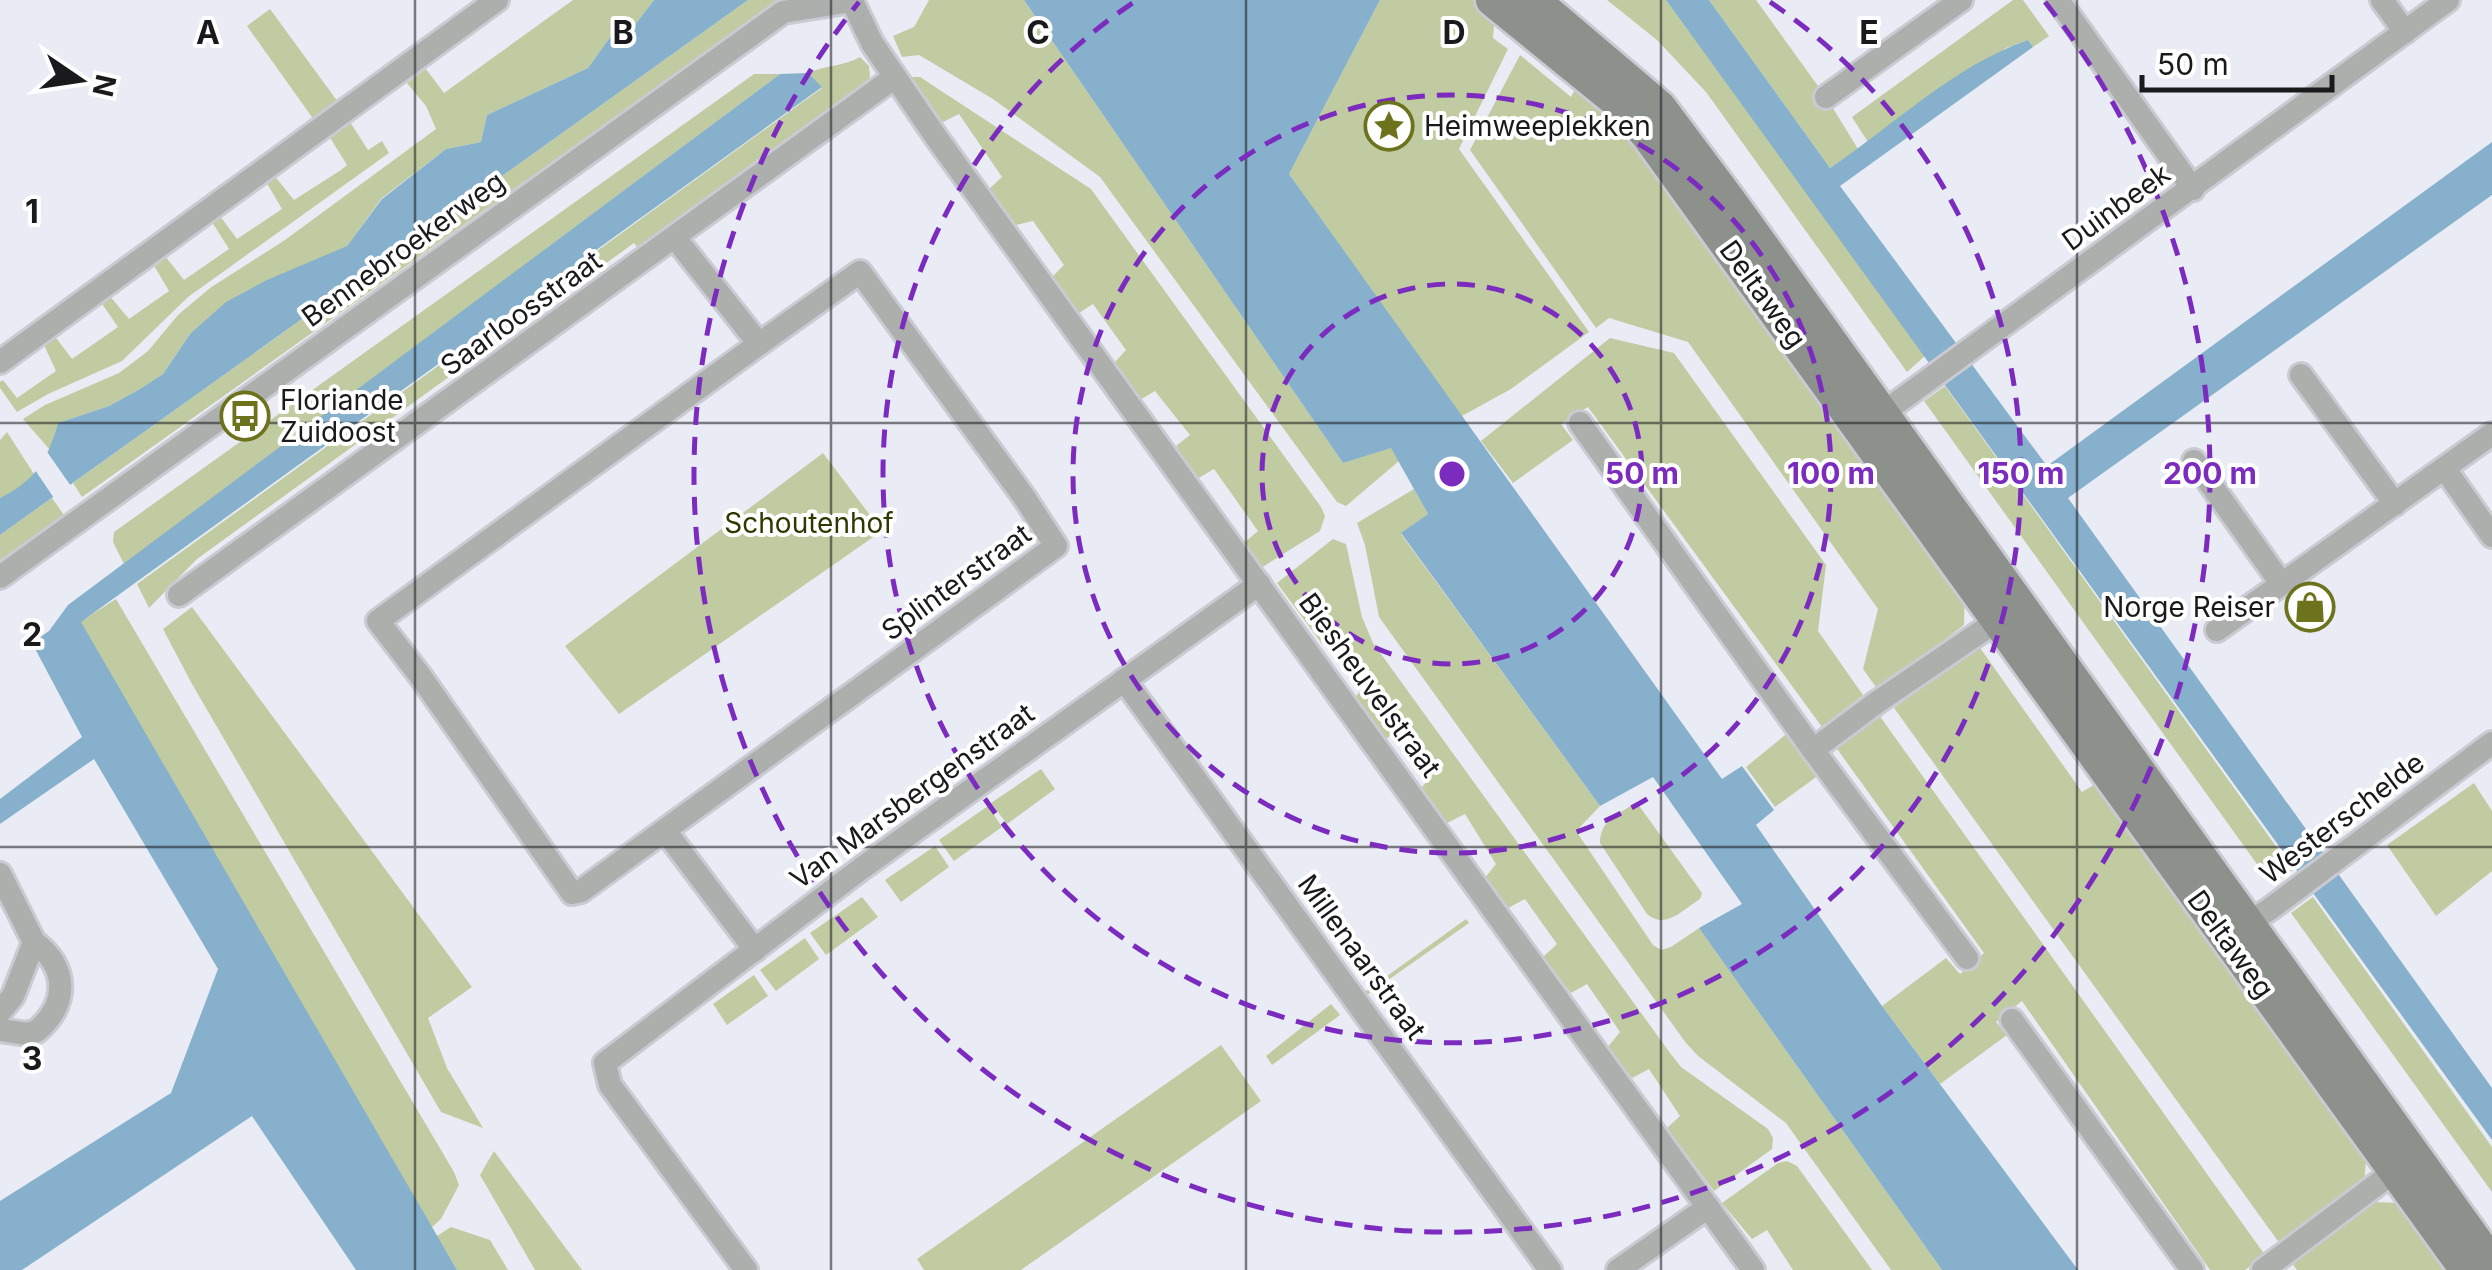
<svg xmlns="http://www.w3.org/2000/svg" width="2492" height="1270" font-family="Inter,sans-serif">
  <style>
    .green { fill: #c1cba1 }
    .water { fill: #86b0cc }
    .pier { fill: #eaecf5 }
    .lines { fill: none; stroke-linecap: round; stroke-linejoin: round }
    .street-casing { stroke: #c9cad2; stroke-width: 28 }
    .secondary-casing { stroke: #c9cad2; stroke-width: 38 }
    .street { stroke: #acafac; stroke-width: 22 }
    .secondary { stroke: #8d918c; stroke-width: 32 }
    .grid { fill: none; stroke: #1a1a1d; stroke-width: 2.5; stroke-opacity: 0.55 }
    .ring { fill: none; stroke: #7b2cbf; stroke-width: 5; stroke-dasharray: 18 12 }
    .labels { text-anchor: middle; stroke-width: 8; stroke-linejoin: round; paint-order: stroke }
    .poi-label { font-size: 28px; fill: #1a1a1d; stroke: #fff; text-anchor: start }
    .street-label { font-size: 28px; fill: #1a1a1d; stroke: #fff }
    .park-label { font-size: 28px; fill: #303802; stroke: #fff }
    .grid-label { font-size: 32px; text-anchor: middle; font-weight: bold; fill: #1a1a1d; stroke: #fff; stroke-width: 8; stroke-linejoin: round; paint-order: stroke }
    .centre { fill: #7b2cbf; stroke: #fff; stroke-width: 5 }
    .ring-label { font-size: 30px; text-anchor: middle; font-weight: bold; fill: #7b2cbf; stroke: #fff; stroke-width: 8; stroke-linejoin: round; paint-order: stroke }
  </style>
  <rect width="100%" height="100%" fill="#eaecf5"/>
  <g class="green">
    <path d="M573 0H654L634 26 611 36 588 68 487 115 481 142 446 149 382 198 347 246 190 334 163 374 140 389 109 406 58 423 50 450 23 419 45 405 119 373 148 351 178 315 210 288 285 240 436 129 426 106 407 83 426 69 444 93Z"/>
    <path d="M748 0H779L82 497 73 483Z"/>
    <path d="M929 0H1024L1343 463 1391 447 1399 461 1346 506 1337 502 1100 177 993 99 919 55 902 57 893 36 914 27Z"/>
    <path d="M1380 0H1478L1495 14 1493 38 1508 49 1459 149 1589 332 1511 389 1460 417 1289 174Z"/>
    <path d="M1607 0H1666L1926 355 1907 372 1706 92 1657 40Z"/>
    <path d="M1709 0H1756L1826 97 1858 149 1830 168Z"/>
    <path d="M2013 0H2023L2049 36 2033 47 2028 40 2006 48 1868 142 1852 117Z"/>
    <path d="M270 9 338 102 314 120 247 26Z"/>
    <path d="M1520 55 1571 97 1579 82 1602 101 1965 586 1964 625 1878 690 1863 669 1878 609 1688 342 1609 318 1596 328 1470 150Z"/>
    <path d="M860 57 869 66 870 77 859 91 641 251 634 243 197 559 149 608 137 584 822 88 808 73C826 65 842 67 860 57Z"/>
    <path d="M754 74H780L124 564 113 542 114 532Z"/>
    <path d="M911 77H920L1091 189 1321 507 1325 516 1320 531 1261 568 1245 542 1258 531 1214 469 1197 479 1176 446 1190 435 1155 391 1138 401 1115 362 1126 350 1093 304 1079 313 1052 277 1064 265 1033 221 1016 225 989 189 1002 177 959 114 941 123Z"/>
    <path d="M350 122 368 150 382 141 389 153 188 297 122 361 48 394 17 412 0 388V382L3 380 17 398 56 371 43 343 54 335 72 359 118 327 100 301 109 295 129 319 169 291 153 264 165 256 184 280 229 249 212 222 220 216 237 239 282 209 265 180 273 174 294 200 341 170 347 165 329 136Z"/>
    <path d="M1610 338 1674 353 1826 565 1818 631 1863 695 1822 727 1588 407 1561 424 1573 440 1513 483 1481 441Z"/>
    <path d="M1945 386 2293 870 2272 885 1924 401Z"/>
    <path d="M7 432 34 474 27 485 0 498V440Z"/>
    <path d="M823 453 882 531 619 714 565 646Z"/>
    <path d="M1414 489 1428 514 1401 534 1600 806 1579 828 1578 834 1653 945 1661 950 1671 947 1699 928 1942 1270H1891L1786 1123 1698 1056 1686 1043 1379 617 1365 545 1357 523Z"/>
    <path d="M52 498 66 518 0 565V535Z"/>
    <path d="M1333 539 1346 544 1362 617 1373 643 1670 1053 1681 1067 1768 1129 1773 1138 1772 1149 1714 1191 1667 1128 1680 1116 1649 1069 1632 1078 1607 1048 1620 1032 1587 984 1571 993 1543 957 1557 944 1525 899 1508 908 1484 879 1496 864 1465 814 1447 823 1420 790 1433 773 1403 729 1385 739 1355 697 1368 683 1335 636 1322 644 1277 583Z"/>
    <path d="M116 599 454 1172 459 1185 441 1219 431 1228 80 622Z"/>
    <path d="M192 607 472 987 428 1018 447 1068 483 1128 441 1112 192 684 163 629Z"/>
    <path d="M1978 645 2082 792 2100 781 2367 1149 2364 1184 2280 1244 1894 708Z"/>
    <path d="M1879 715 2265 1255 2245 1270H2210L2022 1001 1996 1022 2007 1035 1940 1084 1882 1006 1946 958 1960 974 1984 953 1835 746Z"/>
    <path d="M1790 731 1819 775 1775 807 1746 767Z"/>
    <path d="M1041 769 1055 789 1007 824 991 803Z"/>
    <path d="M2474 783 2492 811V871L2436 916 2387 845Z"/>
    <path d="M1632 805 1640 807 1702 893 1700 899C1682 910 1666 930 1647 914L1600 843C1600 822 1615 816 1632 805Z"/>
    <path d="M988 806 1002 827 954 861 939 840Z"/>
    <path d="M935 846 949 867 901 902 885 880Z"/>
    <path d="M862 897 878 917 826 955 810 933Z"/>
    <path d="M2313 897 2492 1147V1192L2291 913Z"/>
    <path d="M1466 919 1469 923 1367 995 1365 992Z"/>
    <path d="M805 938 819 959 776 991 760 970Z"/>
    <path d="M754 975 768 996 727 1025 713 1004Z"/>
    <path d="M1331 1004 1340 1015 1272 1065 1266 1056Z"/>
    <path d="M1221 1045 1261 1101 1021 1270H924L917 1259Z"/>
    <path d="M494 1151 582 1270H535L480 1175Z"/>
    <path d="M1787 1161 1797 1166 1872 1270H1793L1767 1230 1752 1239 1722 1203 1778 1163Z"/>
    <path d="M2373 1202 2402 1203 2449 1270H2297L2291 1262Z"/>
    <path d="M451 1227 490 1240 508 1270H457L437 1236Z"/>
  </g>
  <g class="water">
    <path d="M654 0H748L0 535V498C36 480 47 461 58 423L109 406 140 389 163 374 190 334 226 302 267 280 347 246 382 199 446 149 481 142 487 115 588 68 611 36 634 26Z"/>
    <path d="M1024 0H1380L1289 174 1722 779 1742 766 1774 810 1756 825 1882 1006 2078 1270H1942L1699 928 1742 904 1653 777 1600 806 1401 533 1428 514 1391 448 1343 463Z"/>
    <path d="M1666 0H1709L1830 168C1894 125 1955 65 2028 40L2033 47 1840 186 2047 466 2492 142V195L2068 498 2492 1088V1140Z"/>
    <path d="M808 73 822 87 81 622 457 1270H356L252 1116 22 1270H0V1201L171 1093 218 969 94 759 0 824V799L82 737 32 643 49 631 68 605 780 74Z"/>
  </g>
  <path class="pier" d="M45 449 73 489 56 501 33 467Z"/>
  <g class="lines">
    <g class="street-casing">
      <g id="street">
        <path d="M2058 0 2193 189"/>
        <path d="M2382 0 2405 32"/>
        <path d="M852 1 872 43 936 137 1753 1270"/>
        <path d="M1826 97 1961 0"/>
        <path d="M676 239 759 344 860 272 1024 497 1056 546 581 891 572 893 421 677 378 621 759 344"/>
        <path d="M0 362 497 0"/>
        <path d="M2301 375 2395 504"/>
        <path d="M1872 421 2448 0"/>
        <path d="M1580 423 1813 750 1967 958"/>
        <path d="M2194 461 2281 583"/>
        <path d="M2445 469 2492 536"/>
        <path d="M0 577 783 12 852 1"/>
        <path d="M179 595 895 77"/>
        <path d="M2217 630 2492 434"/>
        <path d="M1124 680 1550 1270"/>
        <path d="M1813 750 1876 703 2007 614"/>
        <path d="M666 832 755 950"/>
        <path d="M0 874 34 942 13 996 0 1012"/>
        <path d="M2237 930 2270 909 2492 743"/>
        <path d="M2012 1020 2192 1270"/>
        <path d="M0 1030 27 1034 37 1031C69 1003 68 967 34 942"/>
        <path d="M746 1270 610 1085 605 1063 862 868 1259 584"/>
        <path d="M1618 1270 1708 1207"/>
        <path d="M2263 1270 2404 1164"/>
      </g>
    </g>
    <g class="secondary-casing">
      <g id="secondary">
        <path d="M1492 0 1615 100 1647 135 2466 1270"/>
        <path d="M1534 0 1660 107 1731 202 2492 1263"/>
      </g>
    </g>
    <use href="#street" class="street"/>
    <use href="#secondary" class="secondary"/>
  </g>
  <path class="grid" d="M415 0V1270M831 0V1270M1246 0V1270M1661 0V1270M2077 0V1270M0 423H2492M0 847H2492"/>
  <g class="ring">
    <circle cx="1452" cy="474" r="190"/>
    <circle cx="1452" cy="474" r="379"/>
    <path d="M1770 2A569 569 0 1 1 1134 2"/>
    <path d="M2045 2A758 758 0 1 1 859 2"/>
  </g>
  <defs>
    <g id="sight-ring" transform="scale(2.5)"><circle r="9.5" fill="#fff" stroke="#6c731c" stroke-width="1.5"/><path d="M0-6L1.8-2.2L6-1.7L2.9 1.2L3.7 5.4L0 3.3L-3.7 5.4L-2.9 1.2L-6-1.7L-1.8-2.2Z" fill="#6c731c"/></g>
    <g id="bus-ring" transform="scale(2.5)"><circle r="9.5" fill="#fff" stroke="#6c731c" stroke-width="1.5"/><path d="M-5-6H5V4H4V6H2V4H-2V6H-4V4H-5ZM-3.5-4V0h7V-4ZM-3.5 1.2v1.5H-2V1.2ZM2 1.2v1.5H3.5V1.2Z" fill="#6c731c"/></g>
    <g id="shop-ring" transform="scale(2.5)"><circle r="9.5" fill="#fff" stroke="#6c731c" stroke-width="1.5"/><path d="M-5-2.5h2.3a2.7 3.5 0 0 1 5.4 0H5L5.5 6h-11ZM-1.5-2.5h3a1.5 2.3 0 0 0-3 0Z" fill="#6c731c"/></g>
  </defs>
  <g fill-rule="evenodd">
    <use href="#sight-ring" x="1389" y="126"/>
    <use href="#bus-ring" x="245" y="416"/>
    <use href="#shop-ring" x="2310" y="607"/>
  </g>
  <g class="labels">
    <g class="poi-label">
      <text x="1424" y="136">Heimweeplekken</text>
      <text x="280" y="410">Floriande<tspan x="280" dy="32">Zuidoost</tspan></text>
      <text x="2275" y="617" text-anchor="end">Norge Reiser</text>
    </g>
    <g class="street-label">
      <text transform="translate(2116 207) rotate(-36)" y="10">Duinbeek</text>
      <text transform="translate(403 249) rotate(-36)" y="10">Bennebroekerweg</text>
      <text transform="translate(1763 294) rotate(54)" y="10">Deltaweg</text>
      <text transform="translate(521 313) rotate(-36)" y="10">Saarloosstraat</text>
      <text transform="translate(956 582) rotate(-36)" y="10">Splinterstraat</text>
      <text transform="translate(1370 685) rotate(54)" y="10">Biesheuvelstraat</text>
      <text transform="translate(912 796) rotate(-36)" y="10">Van Marsbergenstraat</text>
      <text transform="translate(2342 818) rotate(-37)" y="10">Westerschelde</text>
      <text transform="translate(2231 944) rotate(54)" y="10">Deltaweg</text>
      <text transform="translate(1362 957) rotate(54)" y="10">Millenaarstraat</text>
    </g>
    <g class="park-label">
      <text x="809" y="533">Schoutenhof</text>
    </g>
  </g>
  <g class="grid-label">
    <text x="208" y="44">A</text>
    <text x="623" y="44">B</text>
    <text x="1038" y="44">C</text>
    <text x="1454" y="44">D</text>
    <text x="1869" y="44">E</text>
    <text x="32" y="223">1</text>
    <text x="32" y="646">2</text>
    <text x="32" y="1070">3</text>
  </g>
  <circle cx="1452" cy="474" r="15" class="centre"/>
  <g class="ring-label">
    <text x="1642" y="484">50 m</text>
    <text x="1831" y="484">100 m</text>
    <text x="2021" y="484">150 m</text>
    <text x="2210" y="484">200 m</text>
  </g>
  <g transform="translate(80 80) rotate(103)" stroke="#ffffff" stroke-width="8" paint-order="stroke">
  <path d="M0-8L18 38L0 25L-18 38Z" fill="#1a1a1d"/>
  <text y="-15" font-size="28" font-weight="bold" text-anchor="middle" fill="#1a1a1d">N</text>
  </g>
  <path d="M2142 75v15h190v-15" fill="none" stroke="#1a1a1d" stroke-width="5"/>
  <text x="2157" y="75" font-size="30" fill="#1a1a1d" stroke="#ffffff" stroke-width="8" paint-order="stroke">50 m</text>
</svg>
